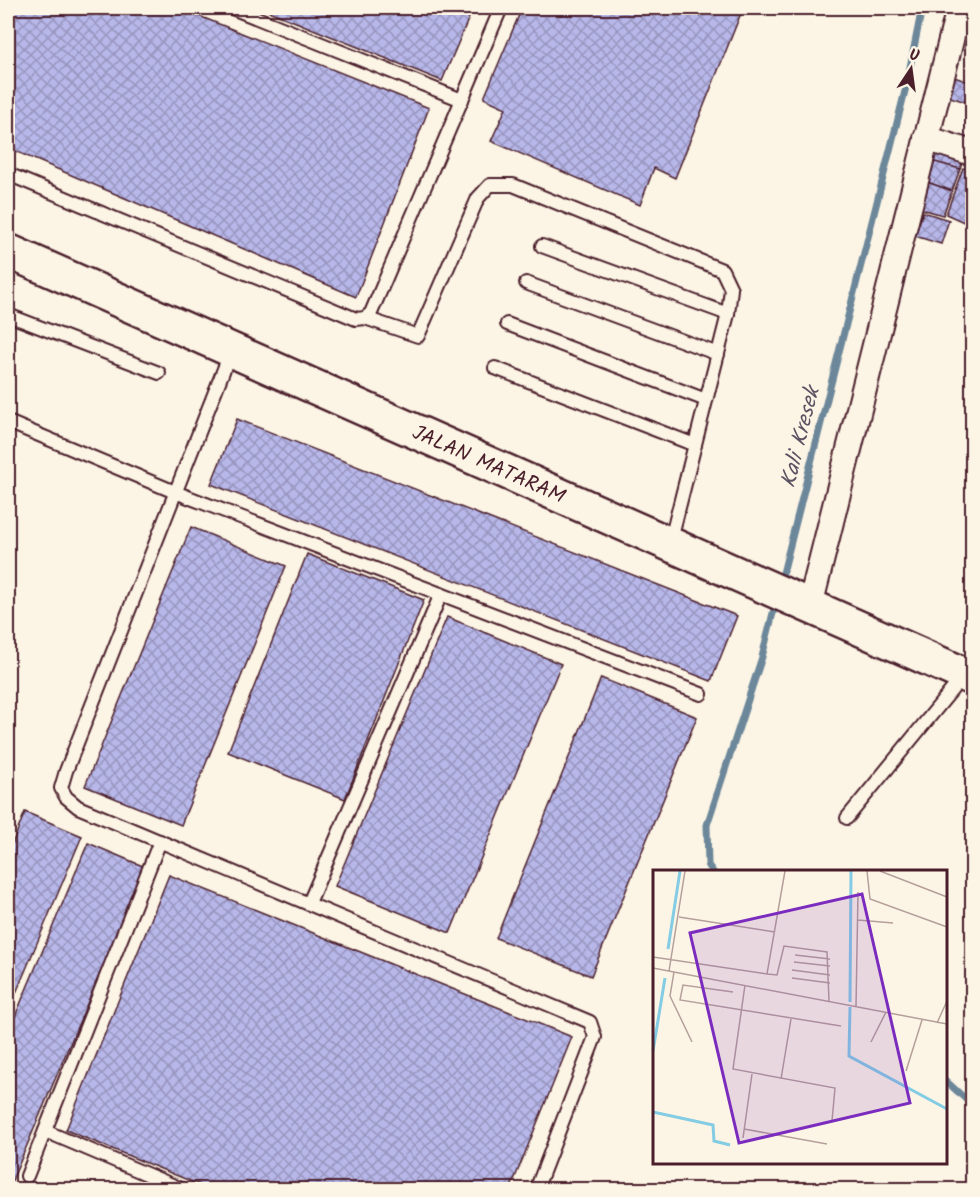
<svg xmlns="http://www.w3.org/2000/svg" width="980" height="1197" font-family="Kalam,sans-serif">
  <style>
    .lines { fill: none; stroke-linecap: round; stroke-linejoin: round }
    .stream { stroke: #6c879a; stroke-width: 7 }
    .building { fill: url(#building-cross-hatch); stroke: #4a1f2b; stroke-width: 1.5 }
    .lane-casing { stroke: #4a1f2b; stroke-width: 16 }
    .street-casing { stroke: #4a1f2b; stroke-width: 28 }
    .secondary-casing { stroke: #4a1f2b; stroke-width: 38 }
    .lane { stroke: #fcf5e5; stroke-width: 12 }
    .street { stroke: #fcf5e5; stroke-width: 24 }
    .secondary { stroke: #fcf5e5; stroke-width: 33 }
    .labels { text-anchor: middle; stroke-width: 4.5; stroke-linejoin: round; paint-order: stroke }
    .street-label { font-size: 21px; fill: #4a1f2b; stroke: #fcf5e5 }
    .water-label { font-size: 22px; font-style: italic; fill: #5b5362; stroke: #fcf5e5 }
    .inset-river { fill: none; stroke: #83cce4; stroke-width: 3 }
    .inset-road { fill: none; stroke: #b59f9b; stroke-width: 1.5 }
    .view { fill: #7b2cbf; fill-opacity: 0.15; stroke: #7b2cbf; stroke-width: 3 }
    .inset-edge { fill: none; stroke: #4a1f2b; stroke-width: 3 }
  </style>
  <defs>
    <pattern id="building-cross-hatch" width="8" height="8" patternUnits="userSpaceOnUse" patternTransform="scale(1.5)"><rect width="8" height="8" fill="#b7b7e9"/><path d="M0 0l8 8M0 8l8-8" fill="none" stroke="#9794bd"/></pattern>
  </defs>
  <rect width="100%" height="100%" fill="#fcf5e5"/>
  <filter id="ink" filterUnits="userSpaceOnUse"><feTurbulence type="fractalNoise" baseFrequency=".0167" numOctaves="2"/><feDisplacementMap in="SourceGraphic" scale="12" xChannelSelector="R" yChannelSelector="G"/><feConvolveMatrix kernelMatrix="1 2 1 2 8 2 1 2 1" color-interpolation-filters="sRGB"/></filter>
  <g filter="url(#ink)">
    <g class="lines">
      <g class="stream">
        <path d="M780 585 906 87 922 8"/>
        <path d="M713 872 708 865 707 825 762 657 776 601"/>
        <path d="M946 1081 972 1105"/>
      </g>
    </g>
    <g class="building">
      <path d="M8 8H179L429 108 356 297 8 148Z"/>
      <path d="M261 8H473L442 81Z"/>
      <path d="M522 8H743L675 178 654 168 640 205 491 141 506 108 484 98Z"/>
      <path d="M951 76 972 83V104L944 95Z"/>
      <path d="M935 145 965 155 960 169 929 161Z"/>
      <path d="M935 162 960 169 952 191 927 182Z"/>
      <path d="M963 168 972 171V208L966 223 946 214Z"/>
      <path d="M927 182 952 191 943 215 918 208Z"/>
      <path d="M923 212 949 220 941 244 915 236Z"/>
      <path d="M237 419 737 616 711 681 211 484Z"/>
      <path d="M191 527 286 566 181 825 85 786Z"/>
      <path d="M307 554 424 600 345 799 228 752Z"/>
      <path d="M447 617 561 664 450 933 335 886Z"/>
      <path d="M601 678 697 717 591 976 496 938Z"/>
      <path d="M25 812 82 836 8 1012V854Z"/>
      <path d="M88 843 145 867 11 1183 8 1182V1033Z"/>
      <path d="M169 875 572 1037 510 1190H212L66 1130Z"/>
    </g>
    <g class="lines">
      <g class="lane-casing">
        <g id="lane">
          <path d="M232 8 462 100"/>
          <path d="M8 174 356 319 365 318 371 313 501 8"/>
          <path d="M542 246 728 314"/>
          <path d="M526 283 718 354"/>
          <path d="M8 315 159 373"/>
          <path d="M365 318 418 336 478 198 490 185H513L722 270 731 289 728 314 670 543"/>
          <path d="M507 324 706 400"/>
          <path d="M231 351 66 771 61 788 66 797 78 807 590 1022 595 1037 536 1190"/>
          <path d="M495 368 695 445"/>
          <path d="M8 422 175 492 701 694"/>
          <path d="M847 818 964 675"/>
          <path d="M309 903 441 594"/>
          <path d="M45 1131 184 1190"/>
          <path d="M27 1176 160 841"/>
        </g>
      </g>
      <g class="street-casing">
        <g id="street">
          <path d="M926 138 972 153"/>
          <path d="M810 606 959 8"/>
        </g>
      </g>
      <g class="secondary-casing">
        <g id="secondary">
          <path id="s1" d="M8 251 972 678"/>
        </g>
      </g>
      <use href="#lane" class="lane"/>
      <use href="#street" class="street"/>
      <use href="#secondary" class="secondary"/>
    </g>
  </g>
  <g class="labels">
    <g class="street-label">
      <text dy="7" stroke="none"><textPath href="#s1" startOffset="526">JALAN MATARAM</textPath></text>
    </g>
    <g class="water-label">
      <text transform="translate(799 437) rotate(-76)" y="8">Kali Kresek</text>
    </g>
  </g>
  <g transform="translate(653 870)">
    <rect width="294" height="294" fill="#fcf5e5"/>
    <path class="inset-river" d="M15 79 27 1M197 132 198 1M197 137 196 186 294 239M0 181 12 108M0 242 60 255 61 271 77 275"/>
    <path class="inset-road" d="M214 1 217 29 294 57M227 1 294 27M26 47 122 62M205 50 240 53M142 85 177 89M0 87 114 104 132 1M141 92 177 96M0 98 294 154M139 100 177 105M16 101 32 1M21 102 17 126 39 172M114 104 124 105 131 76 174 82 176 131M139 108 177 113M92 115 80 199 182 218 179 251M80 122 30 115 27 130 188 156M203 137 205 22M284 153 294 131M218 172 233 142M253 201 269 150M128 209 138 149M91 259 174 274M90 268 99 204"/>
    <path class="view" d="M209 24 257 233 86 273 37 63Z"/>
    <rect width="294" height="294" class="inset-edge"/>
  </g>
  <rect width="980" height="1197" fill="none" stroke="#fcf5e5" stroke-width="30"/>
  <rect x="15" y="15" width="950" height="1167" fill="none" stroke="#4a1f2b" stroke-width="2" filter="url(#ink)"/>
  <g transform="translate(911 69) rotate(13)" stroke="#fcf5e5" stroke-width="4.5" paint-order="stroke">
  <path d="M0-4.5L10 22L0 15L-10 22Z" fill="#4a1f2b"/>
  <text y="-9" font-size="16" font-weight="bold" text-anchor="middle" fill="#4a1f2b">U</text>
  </g>
</svg>
